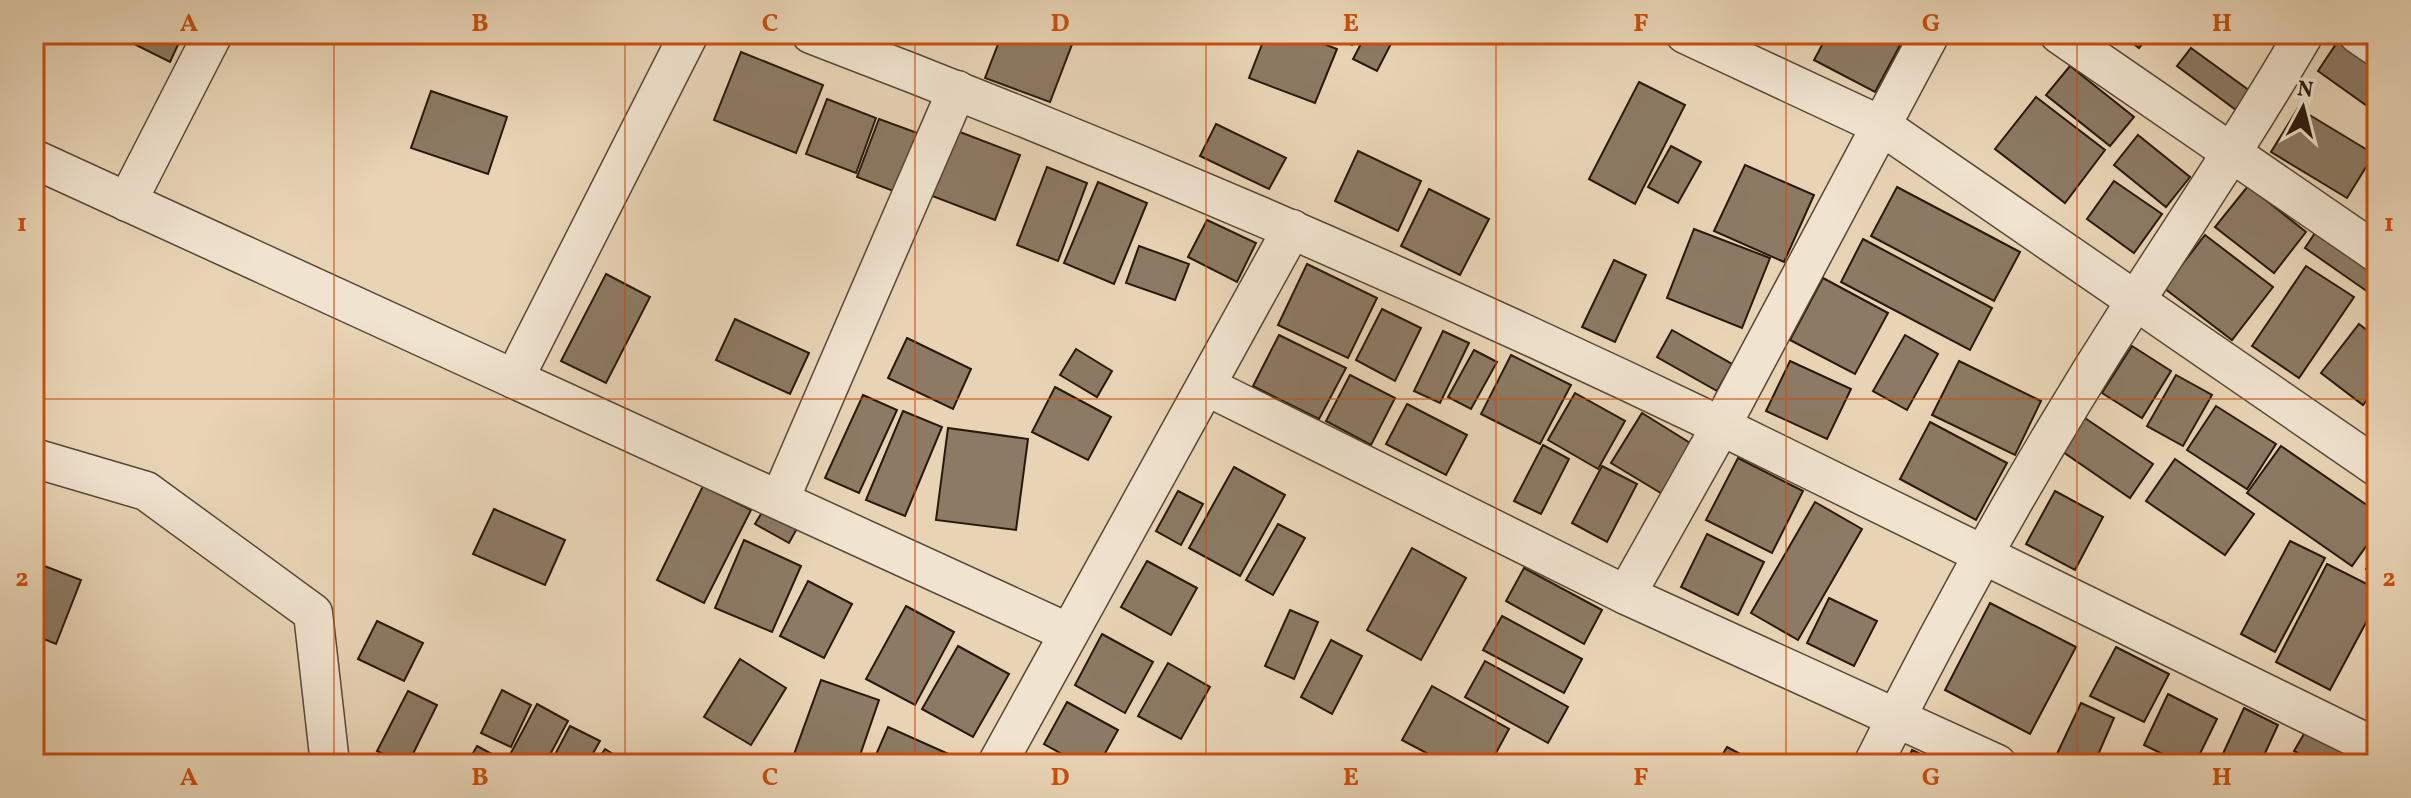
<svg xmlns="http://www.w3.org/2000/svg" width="2411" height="798" font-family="Vollkorn,serif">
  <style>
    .building { fill: #8c7a64; stroke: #28180d; stroke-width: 2 }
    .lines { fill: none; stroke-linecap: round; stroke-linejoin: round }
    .minor-casing { stroke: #584737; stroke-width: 41 }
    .minor { stroke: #f0e3cf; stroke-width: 38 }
    .grid { fill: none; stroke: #cb4f0c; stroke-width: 2; stroke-opacity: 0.55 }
    .neatline { fill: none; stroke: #cb4f0c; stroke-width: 3 }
    .grid-label { font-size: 26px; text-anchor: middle; font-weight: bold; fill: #cb4f0c }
  </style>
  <rect width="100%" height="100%" fill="#e8d4b5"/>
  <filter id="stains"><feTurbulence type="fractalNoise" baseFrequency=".0025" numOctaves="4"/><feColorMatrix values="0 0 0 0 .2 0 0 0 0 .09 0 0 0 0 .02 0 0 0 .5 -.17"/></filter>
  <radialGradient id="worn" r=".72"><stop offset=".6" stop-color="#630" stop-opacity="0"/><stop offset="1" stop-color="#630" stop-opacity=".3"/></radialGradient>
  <g class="building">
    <path d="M114 34H183L170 62Z"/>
    <path d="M1002 34H1076L1050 102 985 78Z"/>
    <path d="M1266 34H1298L1337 49 1315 103 1249 78Z"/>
    <path d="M1329 34H1357L1352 45Z"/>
    <path d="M1366 34H1396L1377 71 1353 59Z"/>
    <path d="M1828 34H1906L1875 92 1814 60Z"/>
    <path d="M2121 34H2150L2139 48Z"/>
    <path d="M2338 41 2377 69V113L2318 71Z"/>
    <path d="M2191 48 2250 91 2236 110 2177 66Z"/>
    <path d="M741 52 823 85 796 153 714 120Z"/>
    <path d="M2070 66 2134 117 2110 146 2046 95Z"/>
    <path d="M1639 82 1685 105 1635 204 1589 179Z"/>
    <path d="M431 91 507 117 488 174 411 148Z"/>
    <path d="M2036 97 2105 150 2065 203 1995 149Z"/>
    <path d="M827 99 876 118 856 173 806 154Z"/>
    <path d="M2298 108 2374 154 2347 198 2271 152Z"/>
    <path d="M879 119 923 135 901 194 857 177Z"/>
    <path d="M1216 124 1286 158 1269 189 1200 156Z"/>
    <path d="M952 129 1020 155 995 220 927 194Z"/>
    <path d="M2138 135 2190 177 2166 207 2114 165Z"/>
    <path d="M1671 146 1701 162 1678 203 1648 187Z"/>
    <path d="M1358 151 1421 181 1398 231 1335 201Z"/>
    <path d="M1745 165 1814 195 1784 262 1714 231Z"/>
    <path d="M1047 167 1087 183 1058 261 1017 245Z"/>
    <path d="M2114 181 2162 214 2134 253 2087 219Z"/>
    <path d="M1098 182 1147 203 1114 284 1064 263Z"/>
    <path d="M2248 186 2306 232 2274 273 2215 227Z"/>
    <path d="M1897 187 2020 252 1994 301 1871 236Z"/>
    <path d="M1429 189 1489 219 1460 275 1401 246Z"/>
    <path d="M1207 220 1256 243 1237 282 1188 257Z"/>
    <path d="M2321 224 2377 263V280L2368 292 2305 248Z"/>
    <path d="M1694 229 1770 258 1742 328 1667 298Z"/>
    <path d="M2205 235 2273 287 2232 340 2164 288Z"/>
    <path d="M1863 239 1992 308 1970 350 1841 282Z"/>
    <path d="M1139 246 1189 264 1175 300 1126 283Z"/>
    <path d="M1614 260 1646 275 1615 342 1582 327Z"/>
    <path d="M1307 264 1377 298 1348 358 1278 325Z"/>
    <path d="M2306 266 2354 297 2299 378 2252 346Z"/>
    <path d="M606 274 650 297 606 383 561 361Z"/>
    <path d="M1823 278 1888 313 1855 374 1790 340Z"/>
    <path d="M1382 309 1421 328 1395 381 1356 360Z"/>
    <path d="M735 319 809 353 790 394 716 360Z"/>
    <path d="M2359 324 2377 338V387L2363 405 2321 373Z"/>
    <path d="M1672 330 1732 364 1717 391 1657 357Z"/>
    <path d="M1443 331 1469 343 1440 403 1414 391Z"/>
    <path d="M1279 335 1346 368 1319 419 1253 386Z"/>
    <path d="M1905 335 1938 354 1907 410 1873 391Z"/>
    <path d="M907 338 971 369 953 409 888 378Z"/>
    <path d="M2132 346 2171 371 2142 418 2102 393Z"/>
    <path d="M1076 349 1112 371 1097 397 1060 375Z"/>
    <path d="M1474 350 1497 362 1471 409 1448 397Z"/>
    <path d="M1511 355 1571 385 1540 444 1481 414Z"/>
    <path d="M1790 361 1851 389 1827 439 1766 411Z"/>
    <path d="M1959 361 2041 401 2015 455 1932 415Z"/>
    <path d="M1350 375 1395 398 1371 445 1326 421Z"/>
    <path d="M2176 375 2212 395 2183 446 2147 426Z"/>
    <path d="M1055 387 1111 417 1088 460 1032 432Z"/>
    <path d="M1575 393 1625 421 1598 469 1548 440Z"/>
    <path d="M863 395 897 410 859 493 825 478Z"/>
    <path d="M1407 404 1467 435 1446 475 1386 444Z"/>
    <path d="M2216 406 2276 444 2247 489 2187 450Z"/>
    <path d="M2073 410 2153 464 2130 498 2050 443Z"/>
    <path d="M903 411 942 427 905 516 866 500Z"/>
    <path d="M1642 413 1695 446 1664 495 1611 463Z"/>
    <path d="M1930 422 2007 463 1976 520 1900 479Z"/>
    <path d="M948 428 1028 439 1016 530 936 520Z"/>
    <path d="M1543 445 1569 459 1541 514 1514 501Z"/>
    <path d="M2281 446 2377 512V531L2352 566 2247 493Z"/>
    <path d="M1738 458 1803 491 1772 553 1706 520Z"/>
    <path d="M2175 459 2254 514 2225 555 2146 501Z"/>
    <path d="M1602 466 1637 484 1607 542 1572 523Z"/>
    <path d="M1234 467 1285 495 1240 576 1189 548Z"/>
    <path d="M703 486 751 510 704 603 657 580Z"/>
    <path d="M1178 491 1203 504 1181 545 1156 531Z"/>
    <path d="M2055 491 2103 517 2075 570 2026 544Z"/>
    <path d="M1815 502 1862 529 1798 640 1751 613Z"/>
    <path d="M767 504 800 523 789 543 755 524Z"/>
    <path d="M494 509 565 540 545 585 473 554Z"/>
    <path d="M1278 524 1305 538 1273 595 1246 580Z"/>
    <path d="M1707 534 1764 562 1738 615 1681 587Z"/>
    <path d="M744 540 801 566 772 632 715 608Z"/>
    <path d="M2290 541 2325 558 2275 652 2241 634Z"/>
    <path d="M1412 548 1466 578 1421 660 1367 630Z"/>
    <path d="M2377 553V576L2366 569Z"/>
    <path d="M1147 561 1197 588 1171 635 1121 607Z"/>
    <path d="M34 562 81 580 56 644 34 635Z"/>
    <path d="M2327 564 2377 589V602L2330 690 2276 662Z"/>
    <path d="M1524 568 1602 610 1584 644 1506 601Z"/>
    <path d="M808 581 852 604 824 658 780 636Z"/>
    <path d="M1829 598 1877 621 1854 666 1807 643Z"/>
    <path d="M1990 603 2076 647 2030 734 1945 690Z"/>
    <path d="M906 606 954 632 915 705 866 679Z"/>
    <path d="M1290 610 1318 622 1294 679 1265 666Z"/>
    <path d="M1502 616 1582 659 1564 693 1483 650Z"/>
    <path d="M377 621 423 643 404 681 358 659Z"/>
    <path d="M1102 634 1153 662 1125 713 1075 685Z"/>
    <path d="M1331 640 1362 656 1332 714 1301 697Z"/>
    <path d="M958 646 1009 674 973 737 922 709Z"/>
    <path d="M2116 647 2169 674 2144 722 2090 696Z"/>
    <path d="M740 659 786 688 751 745 704 717Z"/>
    <path d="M1485 661 1568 707 1548 743 1465 697Z"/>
    <path d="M1168 663 1210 687 1181 739 1138 716Z"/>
    <path d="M821 680 879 700 857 764H803L792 760Z"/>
    <path d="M1432 686 1509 729 1490 764H1447L1402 740Z"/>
    <path d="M502 690 531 705 511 747 481 733Z"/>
    <path d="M408 691 437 705 408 764H402L377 751Z"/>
    <path d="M2168 694 2217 719 2195 764H2183L2144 745Z"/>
    <path d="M1067 702 1118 730 1099 764H1080L1044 744Z"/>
    <path d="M2081 703 2114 718 2094 764H2070L2055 758Z"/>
    <path d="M537 704 568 721 545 764H505Z"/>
    <path d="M2244 708 2278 725 2260 764H2234L2221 758Z"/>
    <path d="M2312 720 2360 746 2350 764H2318L2294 751Z"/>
    <path d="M570 726 600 741 587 764H550Z"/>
    <path d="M888 727 962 760 960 764H872Z"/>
    <path d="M477 746 505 761 503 764H467Z"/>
    <path d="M1727 747 1759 764H1717Z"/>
    <path d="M605 749 629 764H595Z"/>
    <path d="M1912 750 1941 764H1906Z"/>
  </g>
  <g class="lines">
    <g class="minor-casing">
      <g id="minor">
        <path d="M811 34C1121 152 1426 284 1725 428 1943 533 2159 643 2377 748"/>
        <path d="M1685 34 1882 126 2377 467"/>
        <path d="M1930 34 1721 426 1626 595 1997 764"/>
        <path d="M2059 34 2377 253"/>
        <path d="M2358 34 2377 47"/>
        <path d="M34 159 1069 633"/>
        <path d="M127 202 213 34"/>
        <path d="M514 379 689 34"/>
        <path d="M1206 386 1626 595"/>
        <path d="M34 458 146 491 313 613 330 764"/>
        <path d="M780 499 957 90"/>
        <path d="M997 764 1292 229"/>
        <path d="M1873 764C1952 605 2040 449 2136 300 2193 212 2251 125 2304 34"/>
      </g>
    </g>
    <use href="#minor" class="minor"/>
  </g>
  <path class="grid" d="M334 34V764M625 34V764M915 34V764M1206 34V764M1496 34V764M1786 34V764M2077 34V764M34 399H2377"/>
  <rect width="2411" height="798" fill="none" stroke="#e8d4b5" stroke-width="88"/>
  <g transform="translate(2303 108) rotate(7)" stroke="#f0e3cf" stroke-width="6" paint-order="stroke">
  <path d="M0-6L14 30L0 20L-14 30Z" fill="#28180d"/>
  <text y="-12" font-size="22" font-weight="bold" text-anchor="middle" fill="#28180d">N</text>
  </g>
  <rect x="44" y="44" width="2323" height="710" class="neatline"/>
  <g class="grid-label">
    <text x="189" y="31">A</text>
    <text x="480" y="31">B</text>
    <text x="770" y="31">C</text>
    <text x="1060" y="31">D</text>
    <text x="1351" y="31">E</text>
    <text x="1641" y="31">F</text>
    <text x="1931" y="31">G</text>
    <text x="2222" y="31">H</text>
    <text x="22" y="231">1</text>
    <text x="2389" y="231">1</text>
    <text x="22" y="586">2</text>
    <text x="2389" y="586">2</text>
    <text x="189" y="785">A</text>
    <text x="480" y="785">B</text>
    <text x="770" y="785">C</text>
    <text x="1060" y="785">D</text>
    <text x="1351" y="785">E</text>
    <text x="1641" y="785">F</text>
    <text x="1931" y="785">G</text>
    <text x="2222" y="785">H</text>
  </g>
  <rect width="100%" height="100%" filter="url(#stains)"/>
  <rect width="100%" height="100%" fill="url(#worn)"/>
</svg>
